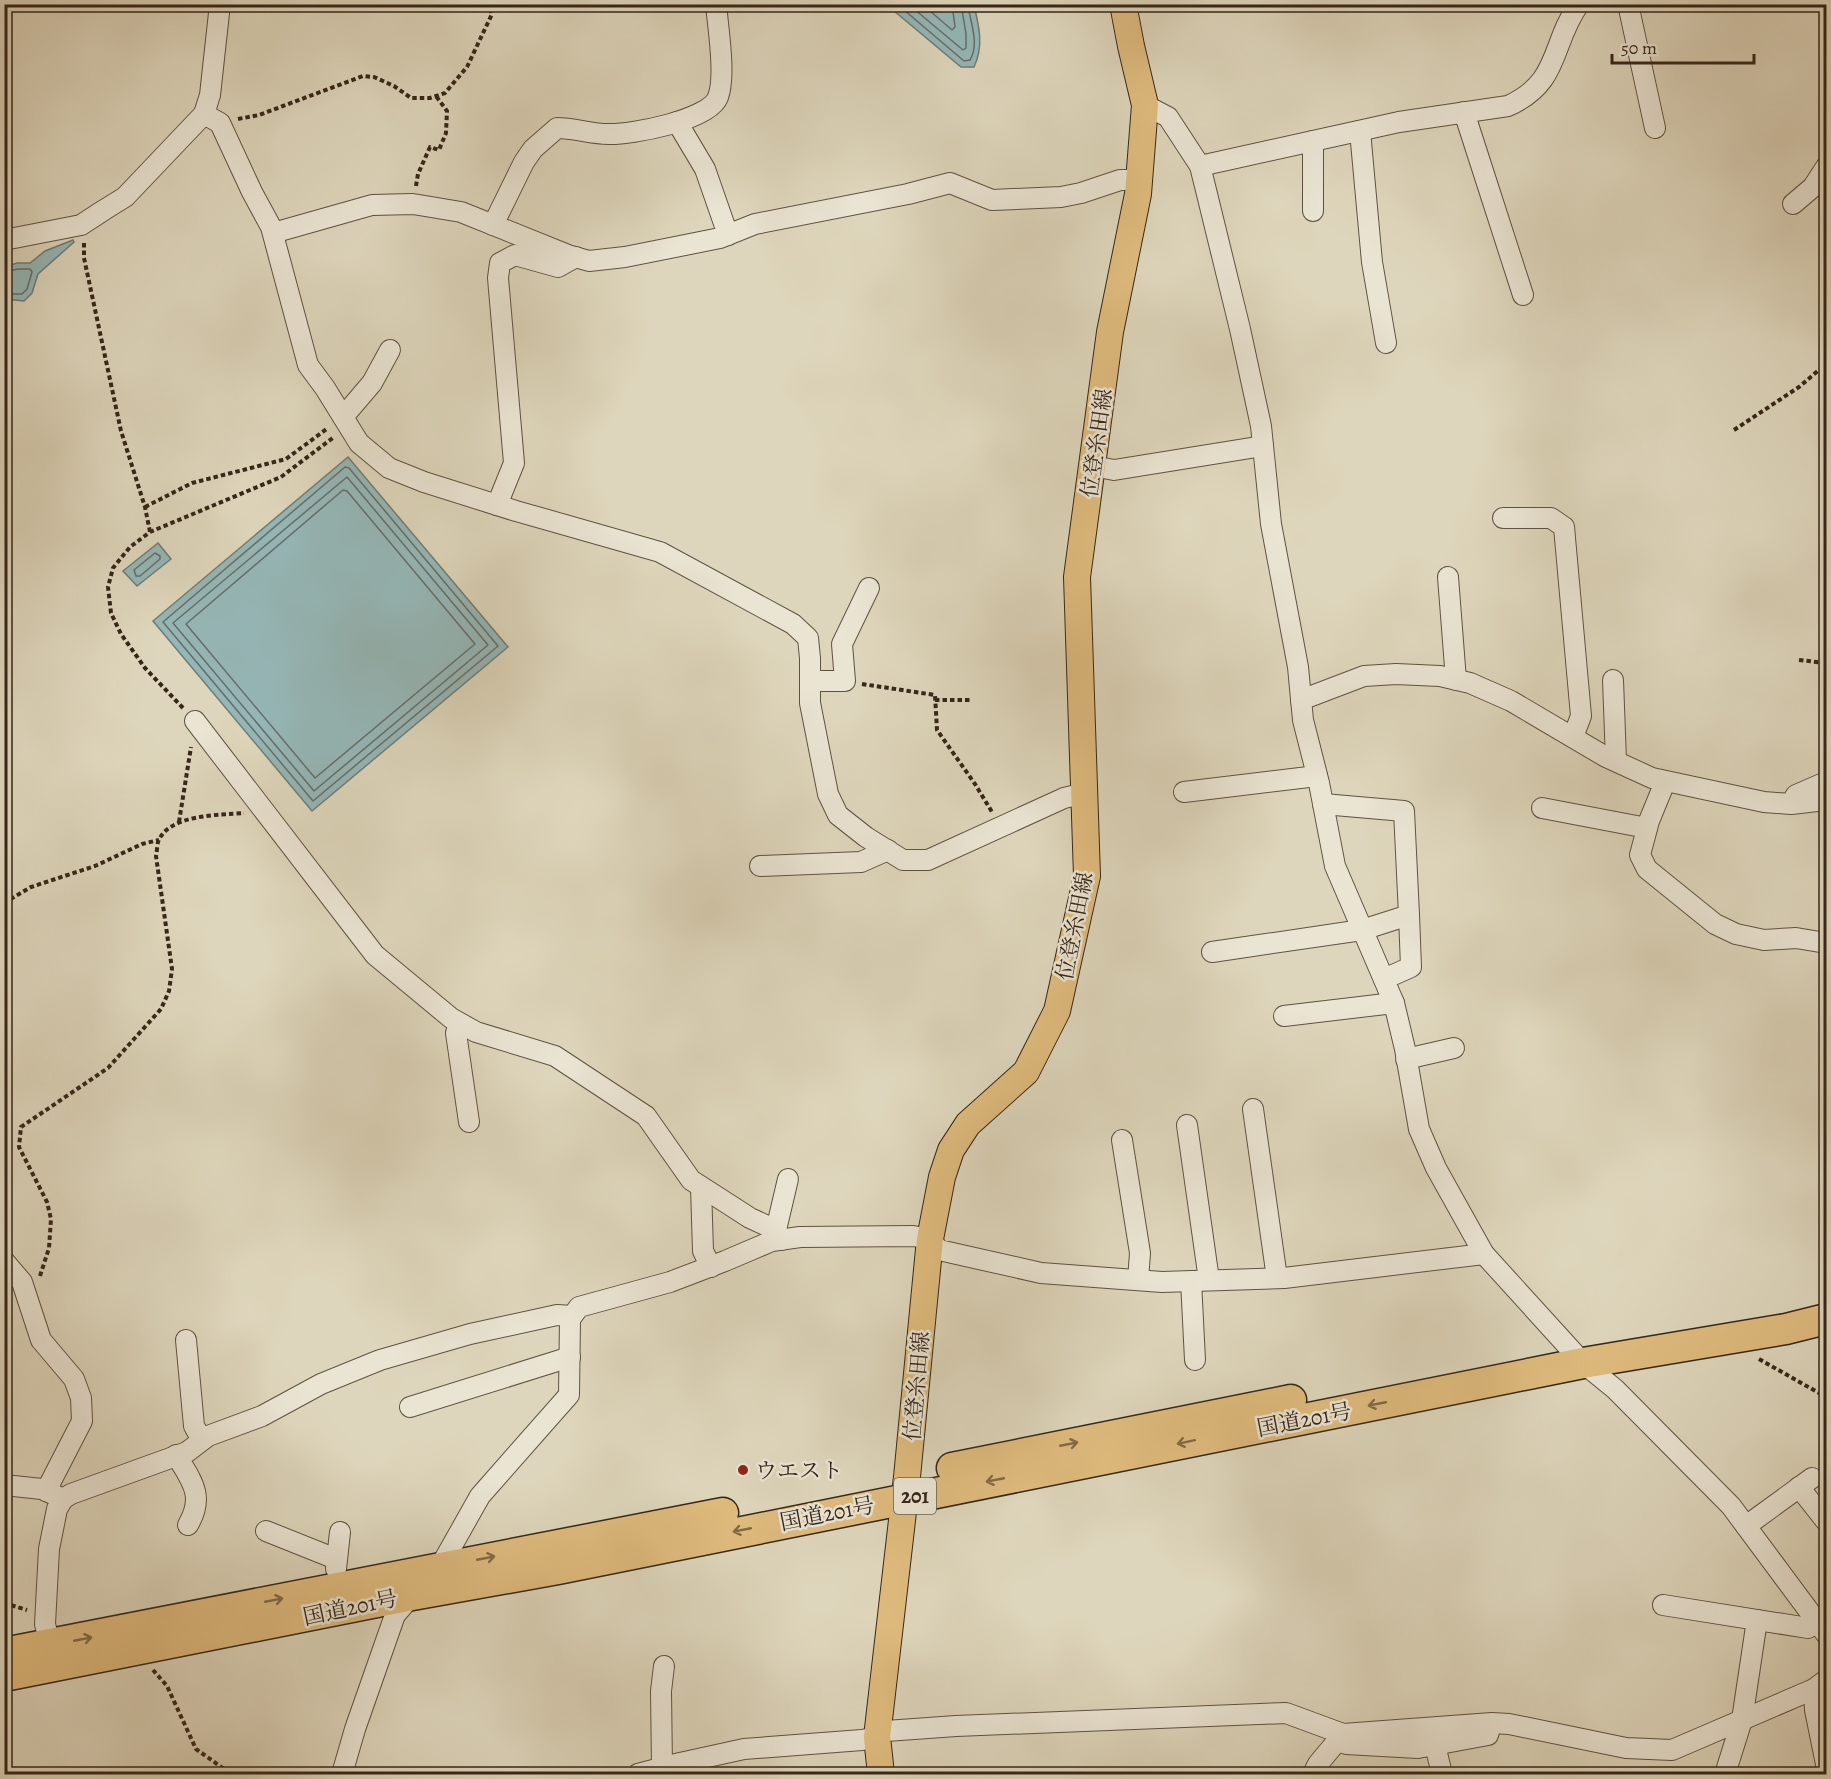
<svg xmlns="http://www.w3.org/2000/svg" width="1831" height="1779" font-family="Alegreya,'Noto Serif JP',serif">
  <style>
    .water { fill: #95b7b7; stroke: #6f7d77; stroke-width: 1.5 }
    .lines { fill: none; stroke-linecap: round; stroke-linejoin: round }
    .shore { stroke: #656e68; stroke-width: 1.5 }
    .minor-casing { stroke: #5f5241; stroke-width: 22 }
    .major-casing { stroke: #352618; stroke-width: 28 }
    .highway-casing { stroke: #352618; stroke-width: 33 }
    .path { stroke: #352618; stroke-width: 4; stroke-dasharray: 4.5 3; stroke-linecap: butt }
    .minor { stroke: #eae4d3; stroke-width: 20 }
    .major { stroke: #dfbb7e; stroke-width: 26 }
    .highway { stroke: #dfbb7e; stroke-width: 30 }
    .oneway { stroke: #826946 }
    .poi-dot { fill: #8f2418; stroke: #eae4d3; stroke-width: 2 }
    .labels { text-anchor: middle; stroke-width: 5; stroke-linejoin: round; paint-order: stroke }
    .shield { fill: #eae4d3; stroke: #6b5f50; stroke-width: 1.5 }
    .shield-label { font-size: 21px; font-weight: bold; fill: #352618 }
    .street-label { font-size: 22px; fill: #352618; stroke: #eae4d3 }
    .poi-label { font-size: 22px; fill: #352618; stroke: #eae4d3; text-anchor: start }
  </style>
  <rect width="100%" height="100%" fill="#ded6bc"/>
  <filter id="stains"><feTurbulence type="fractalNoise" baseFrequency=".00333" numOctaves="4"/><feColorMatrix values="0 0 0 0 .2 0 0 0 0 .09 0 0 0 0 .02 0 0 0 .5 -.17"/></filter>
  <radialGradient id="worn" r=".72"><stop offset=".6" stop-color="#630" stop-opacity="0"/><stop offset="1" stop-color="#630" stop-opacity=".3"/></radialGradient>
  <g class="water">
    <path d="M887 5H974C979 26 984 46 974 67H961Z"/>
    <path d="M73 240 74 242 38 274 32 293 24 301 5 299V267L17 263H30L45 251Z"/>
    <path d="M348 457 508 647 312 811 153 621Z"/>
    <path d="M158 543 171 559 137 586 123 571Z"/>
  </g>
  <g class="lines">
    <g class="shore">
      <path d="M897 4 964 61 970 60C980 43 970 23 968 4"/>
      <path d="M908 4 963 50 966 48V34L961 4"/>
      <path d="M922 4 952 30 955 27 952 4"/>
      <path d="M4 272 18 269H30L32 272 27 289 22 294H4"/>
      <path d="M345 467 349 468 498 646 313 801 163 622Z"/>
      <path d="M347 477 488 645 314 791 173 623Z"/>
      <path d="M343 490 347 491 475 644 315 778 186 624Z"/>
      <path d="M155 553 160 556V559L140 576H136L134 570Z"/>
    </g>
    <g class="minor-casing">
      <g id="minor">
        <path d="M1628 4 1655 128"/>
        <path d="M1145 105 1168 117 1200 166 1205 186 1240 329 1261 426 1271 524 1298 667 1303 720 1319 783 1335 866 1394 1003 1405 1049 1419 1129 1436 1168 1484 1254 1583 1363 1615 1389 1731 1506 1826 1634"/>
        <path d="M1464 112 1523 295"/>
        <path d="M204 114 220 123 252 192 271 227 308 365 325 388 359 443 389 468 424 482 516 511 660 552 793 624 808 638 810 658V703L828 794 838 815 866 837 903 860H928L1064 798 1085 793"/>
        <path d="M677 122 705 169 728 235"/>
        <path d="M1360 131 1372 262 1386 343"/>
        <path d="M1313 141V211"/>
        <path d="M1200 166 1399 122 1508 106C1561 82 1550 45 1579 4"/>
        <path d="M1793 204 1813 187 1826 167"/>
        <path d="M493 225 524 162 533 149 557 128C574 128 591 134 608 134 631 135 710 120 718 97 726 76 718 28 716 4"/>
        <path d="M273 233 372 205 413 204 461 212 568 255 589 261 625 257 720 238 755 224 908 194 950 183 992 200 1061 197 1081 193 1120 180H1139"/>
        <path d="M4 240 81 225 104 210 125 197 204 114 210 95 220 4"/>
        <path d="M343 417 372 383 390 350"/>
        <path d="M1093 466 1114 470 1263 446"/>
        <path d="M497 505 514 463 498 278 500 263 515 255 558 267 576 257"/>
        <path d="M1503 518H1551L1564 527 1581 716 1573 737"/>
        <path d="M1448 577 1456 680"/>
        <path d="M1613 680 1616 761"/>
        <path d="M810 681H845L842 644 869 588"/>
        <path d="M1301 700 1364 676 1396 674 1440 676 1470 683 1511 701 1606 757 1652 778 1764 802 1791 804 1826 800"/>
        <path d="M195 721 375 955 451 1018 476 1032 555 1056 646 1116 691 1180 750 1218 776 1230 781 1240"/>
        <path d="M1665 782 1649 821 1640 855 1647 869 1715 924 1736 934 1764 940 1796 938 1826 943"/>
        <path d="M1184 792 1317 776"/>
        <path d="M1792 802 1796 795 1826 782"/>
        <path d="M1542 808 1647 828"/>
        <path d="M760 866 861 862 888 850"/>
        <path d="M1212 952 1362 930 1409 915 1404 811 1323 804"/>
        <path d="M1384 979 1411 967 1409 915"/>
        <path d="M1284 1016 1394 1003"/>
        <path d="M459 1023 456 1033 469 1122"/>
        <path d="M1406 1059 1454 1048"/>
        <path d="M1253 1109 1277 1278"/>
        <path d="M1187 1125 1209 1280"/>
        <path d="M1122 1140 1140 1253 1138 1280"/>
        <path d="M701 1187 703 1251 711 1267"/>
        <path d="M776 1230 788 1179"/>
        <path d="M4 1261 22 1282 41 1340 74 1379 81 1398 82 1421 46 1491"/>
        <path d="M1191 1281 1195 1360"/>
        <path d="M186 1340 194 1426 202 1440"/>
        <path d="M410 1407 570 1357"/>
        <path d="M176 1455C192 1481 205 1496 188 1525"/>
        <path d="M4 1485 42 1489 57 1496"/>
        <path d="M1799 1487 1825 1520"/>
        <path d="M1746 1526 1812 1478"/>
        <path d="M266 1531 336 1559"/>
        <path d="M336 1569 340 1532"/>
        <path d="M435 1573 440 1567 480 1496 569 1395 570 1319 579 1307 670 1282 725 1261 772 1241 800 1237 913 1236 930 1239 939 1250 1041 1273 1162 1282 1284 1278 1484 1254"/>
        <path d="M1663 1605 1808 1628 1817 1623"/>
        <path d="M50 1645 45 1624 49 1549 57 1509 63 1499 71 1494 187 1452 208 1436 262 1416 321 1384 380 1360 470 1334 557 1315 572 1316"/>
        <path d="M1814 1689 1815 1710 1826 1764"/>
        <path d="M1346 1744 1418 1748 1488 1735 1491 1725"/>
        <path d="M1435 1745 1442 1774"/>
        <path d="M662 1768 661 1691 664 1666"/>
        <path d="M342 1774 355 1729 395 1615 414 1593"/>
        <path d="M638 1774 680 1763 744 1749 862 1740 877 1737 886 1731 956 1726 1286 1713 1343 1734 1492 1723 1509 1724 1626 1748 1672 1750 1814 1689 1826 1680"/>
        <path d="M1313 1774 1318 1764 1343 1734"/>
        <path d="M1725 1774 1742 1720 1757 1620"/>
      </g>
    </g>
    <g class="major-casing">
      <path id="major" d="M881 1774 877 1737 907 1477 930 1239 942 1177 951 1150 968 1124 1026 1072 1057 1011 1087 876 1077 577 1110 332 1138 194 1145 105 1131 46 1123 4"/>
    </g>
    <g class="highway-casing">
      <g id="highway">
        <path d="M952 1468 1291 1400"/>
        <path d="M4 1653 723 1513"/>
        <path d="M4 1676 412 1595 558 1569 1583 1363 1786 1329 1826 1319"/>
      </g>
    </g>
    <g class="path">
      <path d="M238 119 259 115 363 76 374 77 394 86 411 98H430L445 93 467 67 492 14 488 4"/>
      <path d="M416 186 418 174 430 147 439 150 446 133 447 111 436 96"/>
      <path d="M84 243V258L121 431 145 507 150 532"/>
      <path d="M1734 430 1799 387 1826 364"/>
      <path d="M145 507 192 483 286 459 328 428"/>
      <path d="M1799 660 1826 663"/>
      <path d="M862 684 935 695 937 730 975 784 992 812"/>
      <path d="M935 700H971"/>
      <path d="M183 708 145 668 121 634 111 613 108 587 113 568 130 547 150 532 281 477 334 437"/>
      <path d="M179 822 191 747"/>
      <path d="M4 903 31 887 95 866 142 844 159 840"/>
      <path d="M40 1276 49 1248 51 1219 47 1202 19 1147 21 1127 108 1068 161 1009 169 991 172 969 156 856C157 852 157 846 158 842 168 814 220 815 244 813"/>
      <path d="M1759 1359 1826 1397"/>
      <path d="M4 1603 27 1610"/>
      <path d="M153 1670 167 1686 196 1749 231 1774"/>
    </g>
    <use href="#minor" class="minor"/>
    <use href="#major" class="major"/>
    <use href="#highway" class="highway"/>
  </g>
  <defs><path id="oneway-shaft" d="M-6 0H5M1.5-3L5.5 0L1.5 3" fill="none" stroke-width="1.6" stroke-linecap="round" stroke-linejoin="round" transform="scale(1.5)"/></defs>
  <g class="oneway">
    <use href="#oneway-shaft" transform="translate(1377 1404) rotate(169)"/>
    <use href="#oneway-shaft" transform="translate(1186 1442) rotate(168)"/>
    <use href="#oneway-shaft" transform="translate(1069 1444) rotate(-11)"/>
    <use href="#oneway-shaft" transform="translate(995 1480) rotate(169)"/>
    <use href="#oneway-shaft" transform="translate(742 1530) rotate(169)"/>
    <use href="#oneway-shaft" transform="translate(486 1558) rotate(-11)"/>
    <use href="#oneway-shaft" transform="translate(274 1600) rotate(-11)"/>
    <use href="#oneway-shaft" transform="translate(83 1639) rotate(-11)"/>
  </g>
  <circle class="poi-dot" cx="743" cy="1470" r="6"/>
  <g class="labels">
    <rect class="shield" x="894" y="1478" width="42" height="36" rx="4.5"/>
    <g class="shield-label">
      <text x="915" y="1503">201</text>
    </g>
    <g class="street-label">
      <text transform="translate(1096 443) rotate(-82)" y="8">位登糸田線</text>
      <text transform="translate(1074 926) rotate(-79)" y="8">位登糸田線</text>
      <text transform="translate(916 1386) rotate(-85)" y="8">位登糸田線</text>
      <text transform="translate(1304 1419) rotate(-11)" y="8">国道201号</text>
      <text transform="translate(827 1513) rotate(-11)" y="8">国道201号</text>
      <text transform="translate(350 1607) rotate(-12)" y="8">国道201号</text>
    </g>
    <g class="poi-label">
      <text x="755" y="1478">ウエスト</text>
    </g>
  </g>
  <rect width="1831" height="1779" fill="none" stroke="#ded6bc" stroke-width="24"/>
  <rect x="6" y="6" width="1819" height="1767" fill="none" stroke="#352618" stroke-width="3"/>
  <rect x="12" y="12" width="1807" height="1755" fill="none" stroke="#352618" stroke-width="1.5"/>
  <path d="M1612 54v9h142v-9" fill="none" stroke="#352618" stroke-width="3"/>
  <text x="1621" y="54" font-size="18" fill="#352618" stroke="#eae4d3" stroke-width="4.5" paint-order="stroke">50 m</text>
  <rect width="100%" height="100%" filter="url(#stains)"/>
  <rect width="100%" height="100%" fill="url(#worn)"/>
</svg>
